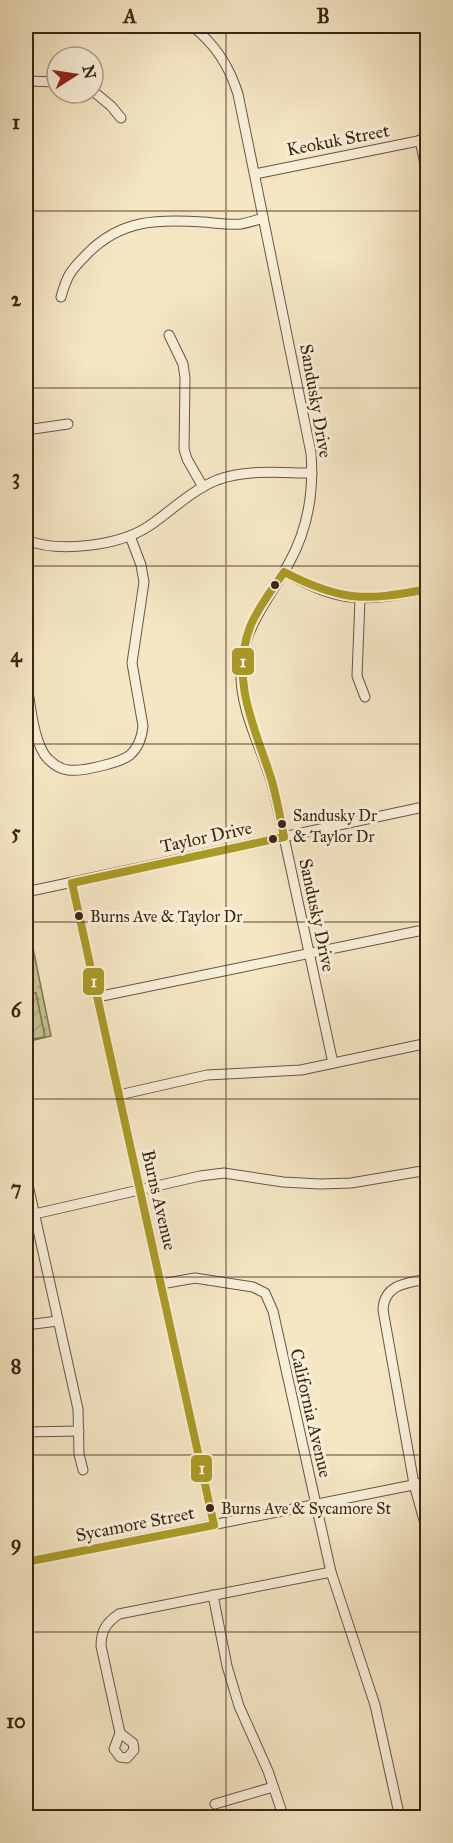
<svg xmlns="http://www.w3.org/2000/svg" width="453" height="1843" font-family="'IM FELL Great Primer',serif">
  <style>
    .park { fill: url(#park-dots); stroke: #7e7452; stroke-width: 1.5 }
    .garden { fill: url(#garden-furrows); stroke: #7e7452; stroke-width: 1.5 }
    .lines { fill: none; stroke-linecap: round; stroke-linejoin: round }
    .minor-casing { stroke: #695541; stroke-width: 11 }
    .minor { stroke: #f8efd9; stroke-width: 9 }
    .bus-1-casing { stroke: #f8efd9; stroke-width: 12 }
    .bus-1 { stroke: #aa9a25; stroke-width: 8 }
    .grid { fill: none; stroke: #3a2515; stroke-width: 1.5; stroke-opacity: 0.55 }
    .bus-dot { fill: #3a2515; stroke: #f8efd9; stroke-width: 2 }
    .labels { text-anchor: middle; stroke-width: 6; stroke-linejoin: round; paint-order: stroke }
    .bus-label { font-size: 16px; fill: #3a2515; stroke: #f8efd9; text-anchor: start }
    .street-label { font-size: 18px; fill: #3a2515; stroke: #f8efd9 }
    .line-badge { stroke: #f8efd9; stroke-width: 2 }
    .badge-label { font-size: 16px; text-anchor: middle; font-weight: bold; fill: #fff }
    .neatline { fill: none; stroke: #3a2515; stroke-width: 2 }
    .grid-label { font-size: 20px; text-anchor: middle; font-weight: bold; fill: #3a2515 }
  </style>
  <defs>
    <pattern id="park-dots" width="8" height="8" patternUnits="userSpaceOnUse" patternTransform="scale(1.5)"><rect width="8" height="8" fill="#c3c38f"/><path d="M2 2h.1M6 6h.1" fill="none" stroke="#a8a77a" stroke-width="1.8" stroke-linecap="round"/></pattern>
    <pattern id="garden-furrows" width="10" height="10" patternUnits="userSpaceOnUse" patternTransform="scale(1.5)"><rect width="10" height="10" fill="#c3c38f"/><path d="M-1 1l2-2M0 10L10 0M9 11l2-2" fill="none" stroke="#a8a77a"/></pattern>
  </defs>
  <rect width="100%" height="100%" fill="#f5e6c4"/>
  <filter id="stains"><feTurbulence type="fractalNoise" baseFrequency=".00333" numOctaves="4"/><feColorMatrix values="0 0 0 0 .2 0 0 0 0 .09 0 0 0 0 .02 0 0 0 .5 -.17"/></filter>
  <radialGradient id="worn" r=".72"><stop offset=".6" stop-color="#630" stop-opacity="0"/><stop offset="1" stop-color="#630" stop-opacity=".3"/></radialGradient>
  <path class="park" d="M26 914 51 1036 26 1042Z"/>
  <path class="garden" d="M36 993 45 1037 26 1040V995Z"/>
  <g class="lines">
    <g class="minor-casing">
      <g id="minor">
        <path d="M192 26C215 44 229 65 238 94L311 453C314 492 308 529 289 563 270 598 243 627 241 669 239 712 264 751 274 791L333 1063"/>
        <path d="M26 81 57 82"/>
        <path d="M93 91 111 106 121 118"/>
        <path d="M420 140 428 179"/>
        <path d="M255 174 428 139"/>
        <path d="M61 297C67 275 71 270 87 254 121 219 159 219 203 222 216 223 228 225 241 224 248 223 256 220 263 218"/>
        <path d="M169 335 183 364 185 378 184 449 187 459 203 487"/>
        <path d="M26 430 68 424"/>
        <path d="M26 540C59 553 119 546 149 526 171 511 192 490 217 480 247 469 281 473 312 473"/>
        <path d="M284 572C342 604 364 602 428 589"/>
        <path d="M360 599 357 676 365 697"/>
        <path d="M26 679C30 700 33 744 48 759 53 764 61 769 68 770 81 772 120 763 130 755 139 747 142 737 143 726L132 663 144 582 141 565 130 536"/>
        <path d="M72 883 214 1525"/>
        <path d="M26 892 428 806"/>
        <path d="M97 997 428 929"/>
        <path d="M119 1095 207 1075 301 1070 428 1043"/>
        <path d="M26 1176 78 1409 79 1454 83 1470"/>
        <path d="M26 1216 200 1176 224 1173 283 1182 320 1184 351 1183 428 1170"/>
        <path d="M428 1279C407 1283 384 1284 383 1310L414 1484 428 1535"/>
        <path d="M161 1284 195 1278 253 1287 265 1293 273 1311 331 1572 375 1705 400 1818"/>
        <path d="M26 1325 58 1321"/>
        <path d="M26 1432 79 1431"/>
        <path d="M26 1562 428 1482"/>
        <path d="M213 1595 227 1666 239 1706 268 1771 284 1818"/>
        <path d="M120 1733 133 1743 134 1750 127 1758 120 1757 114 1749 120 1733 101 1646C101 1631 106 1623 119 1614L331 1572"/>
        <path d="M215 1804 273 1787"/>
      </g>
    </g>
    <use href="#minor" class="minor"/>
    <g class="bus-1-casing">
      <path id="bus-1" d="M26 1562 214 1525 72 883 284 837C280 817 277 798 271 778 255 728 230 680 250 627 258 607 272 590 284 572 342 602 365 601 428 589"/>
    </g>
    <use href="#bus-1" class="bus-1"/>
  </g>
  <path class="grid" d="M226 26V1818M26 211H428M26 388H428M26 566H428M26 744H428M26 922H428M26 1099H428M26 1277H428M26 1455H428M26 1632H428"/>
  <g class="bus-dot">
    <circle cx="275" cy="585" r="5"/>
    <circle cx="282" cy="824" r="5"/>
    <circle cx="273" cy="839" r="5"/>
    <circle cx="79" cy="916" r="5"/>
    <circle cx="210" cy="1508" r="5"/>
  </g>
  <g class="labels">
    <g class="bus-label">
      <text x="293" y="821">Sandusky Dr<tspan x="293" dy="21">&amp; Taylor Dr</tspan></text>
      <text x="90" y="922">Burns Ave &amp; Taylor Dr</text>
      <text x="221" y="1514">Burns Ave &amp; Sycamore St</text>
    </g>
    <g class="street-label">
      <text transform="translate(338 140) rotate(-11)" y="6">Keokuk Street</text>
      <text transform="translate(316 401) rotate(80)" y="6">Sandusky Drive</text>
      <text transform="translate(206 837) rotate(-12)" y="6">Taylor Drive</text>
      <text transform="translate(317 915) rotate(78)" y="6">Sandusky Drive</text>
      <text transform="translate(159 1200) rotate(77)" y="6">Burns Avenue</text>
      <text transform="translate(311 1413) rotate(77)" y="6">California Avenue</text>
      <text transform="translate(135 1524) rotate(-11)" y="6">Sycamore Street</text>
    </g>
  </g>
  <g class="line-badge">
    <rect x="231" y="647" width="24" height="29" rx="6" fill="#aa9a25"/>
    <rect x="82" y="967" width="23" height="29" rx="6" fill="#aa9a25"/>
    <rect x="190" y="1454" width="23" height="29" rx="6" fill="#aa9a25"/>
  </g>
  <g class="badge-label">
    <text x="243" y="667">1</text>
    <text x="94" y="987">1</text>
    <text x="202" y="1474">1</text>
  </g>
  <rect width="453" height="1843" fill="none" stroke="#f5e6c4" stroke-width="66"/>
  <g transform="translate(75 75) rotate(78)"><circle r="28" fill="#f8efd9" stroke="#ac9e8b" stroke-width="1.5"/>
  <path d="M0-4.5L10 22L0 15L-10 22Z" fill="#8f2418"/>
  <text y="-9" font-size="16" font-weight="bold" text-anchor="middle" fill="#3a2515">N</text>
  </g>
  <rect x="33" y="33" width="387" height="1777" class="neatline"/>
  <g class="grid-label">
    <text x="130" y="23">A</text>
    <text x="323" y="23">B</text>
    <text x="16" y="129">1</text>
    <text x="16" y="306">2</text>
    <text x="16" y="484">3</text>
    <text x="16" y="662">4</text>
    <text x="16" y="839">5</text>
    <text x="16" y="1017">6</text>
    <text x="16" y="1195">7</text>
    <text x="16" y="1373">8</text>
    <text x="16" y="1550">9</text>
    <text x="16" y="1728">10</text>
  </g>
  <rect width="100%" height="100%" filter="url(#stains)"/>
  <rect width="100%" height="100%" fill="url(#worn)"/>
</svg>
